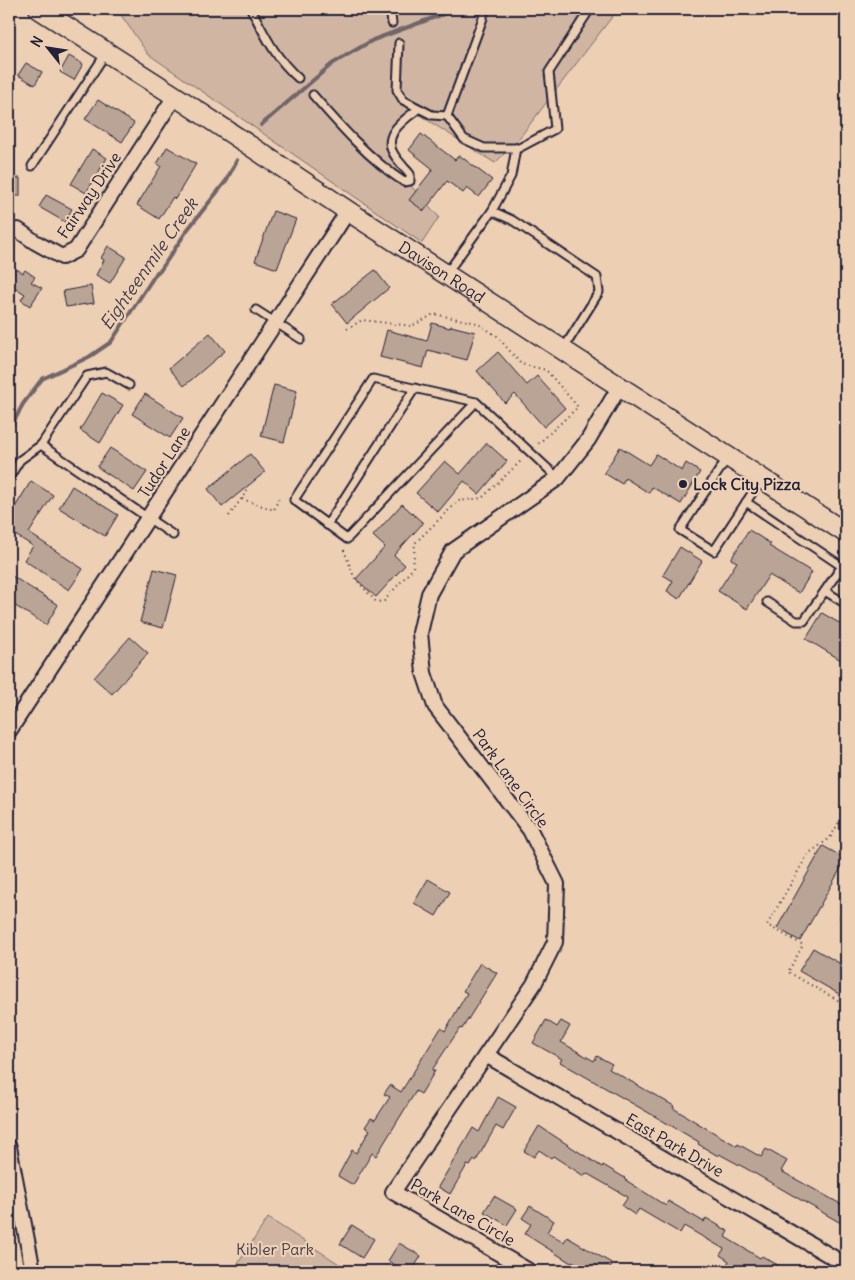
<svg xmlns="http://www.w3.org/2000/svg" width="855" height="1280" font-family="Delius,sans-serif">
  <style>
    .green { fill: #d0b6a2; stroke: #796c6e }
    .lines { fill: none; stroke-linecap: round; stroke-linejoin: round }
    .stream { stroke: #716569; stroke-width: 4 }
    .building { fill: #baa495; stroke: #22223b }
    .lane-casing { stroke: #22223b; stroke-width: 11 }
    .street-casing { stroke: #22223b; stroke-width: 18 }
    .secondary-casing { stroke: #22223b; stroke-width: 22 }
    .path { stroke: #22223b; stroke-width: 2; stroke-dasharray: 1 4; stroke-linecap: butt }
    .lane { stroke: #edcfb3; stroke-width: 7 }
    .street { stroke: #edcfb3; stroke-width: 14 }
    .secondary { stroke: #edcfb3; stroke-width: 19 }
    .poi-dot { fill: #22223b; stroke: #edcfb3; stroke-width: 2 }
    .labels { text-anchor: middle; stroke-width: 4.5; stroke-linejoin: round; paint-order: stroke }
    .street-label { font-size: 16px; fill: #22223b; stroke: #edcfb3 }
    .poi-label { font-size: 16px; font-weight: bold; fill: #22223b; stroke: #edcfb3; text-anchor: start }
    .park-label { font-size: 16px; fill: #454050; stroke: #edcfb3 }
    .water-label { font-size: 18px; font-style: italic; fill: #433e4e; stroke: #edcfb3 }
  </style>
  <rect width="100%" height="100%" fill="#edcfb3"/>
  <filter id="ink" filterUnits="userSpaceOnUse"><feTurbulence type="fractalNoise" baseFrequency=".02" numOctaves="2"/><feDisplacementMap in="SourceGraphic" scale="10" xChannelSelector="R" yChannelSelector="G"/><feConvolveMatrix kernelMatrix="1 2 1 2 8 2 1 2 1" color-interpolation-filters="sRGB"/></filter>
  <g filter="url(#ink)">
    <g class="green">
      <path d="M120 9H618L517 141 495 163 410 109 388 155 411 186 439 217 422 243 148 54 121 15Z"/>
      <path d="M268 1218 350 1271H233Z"/>
    </g>
    <g class="lines">
      <g class="stream">
        <path d="M261 125 332 64 347 55 373 40 457 9"/>
        <path d="M9 431 23 404 42 379 89 357 111 342 157 272 160 271 188 229 226 181 237 160"/>
      </g>
    </g>
    <g class="building">
      <path d="M69 56 83 64 74 80 60 72Z"/>
      <path d="M26 63 42 72 35 85 18 75Z"/>
      <path d="M98 100 134 123 122 142 85 119Z"/>
      <path d="M421 134 455 160 459 155 492 180 479 197 467 188 463 193 447 181 424 211 409 200 433 169 409 150Z"/>
      <path d="M167 147 196 164 175 199 173 197 159 219 137 205 161 166 157 164Z"/>
      <path d="M92 149 107 158 86 193 71 184Z"/>
      <path d="M20 178V196H9V179Z"/>
      <path d="M46 195 72 209 65 222 39 207Z"/>
      <path d="M273 211 296 219 277 269 255 261Z"/>
      <path d="M108 246 126 257 110 283 96 275 104 260 101 258Z"/>
      <path d="M15 268 23 273 25 270 35 277 31 282 42 288 30 306 21 300 25 294 9 284V278Z"/>
      <path d="M375 270 389 288 347 323 332 304Z"/>
      <path d="M91 286 94 303 66 307 63 291Z"/>
      <path d="M432 323 450 328 451 326 475 332 467 360 428 350 423 368 380 357 387 330 427 341Z"/>
      <path d="M210 333 225 351 184 386 169 368Z"/>
      <path d="M498 352 527 385 537 376 565 408 544 427 515 394 505 403 477 371Z"/>
      <path d="M274 385 297 391 284 442 261 436Z"/>
      <path d="M102 393 123 405 100 443 80 430Z"/>
      <path d="M145 394 183 418 170 438 132 414Z"/>
      <path d="M487 443 507 461 479 494 464 481 438 512 416 493 445 461 460 474Z"/>
      <path d="M620 447 649 465 656 454 682 471 686 463 700 472 681 504 652 487 649 493 625 478 622 484 604 473Z"/>
      <path d="M110 448 147 472 134 491 97 467Z"/>
      <path d="M250 454 265 472 222 507 208 489Z"/>
      <path d="M31 481 53 495 29 533 83 569 69 590 24 560 33 546 9 531V517Z"/>
      <path d="M72 486 118 515 105 536 59 508Z"/>
      <path d="M402 504 423 523 394 555 405 565 376 597 356 579 385 547 373 536Z"/>
      <path d="M749 530 771 544 769 546 812 572 799 593 769 575 747 609 718 591 737 562 731 559Z"/>
      <path d="M680 547 702 561 679 599 667 591 673 581 663 575Z"/>
      <path d="M154 569 177 575 163 628 140 622Z"/>
      <path d="M12 576 58 605 46 625 9 602V582Z"/>
      <path d="M822 613 846 627V663L806 639Z"/>
      <path d="M130 637 148 653 112 694 94 678Z"/>
      <path d="M823 846 846 859 800 941 777 928Z"/>
      <path d="M428 879 450 892 436 916 414 903Z"/>
      <path d="M813 948 846 967V998L799 971Z"/>
      <path d="M480 963 497 973 462 1029 460 1028 432 1070 435 1071 421 1094 416 1091 376 1156 372 1153 353 1185 338 1176 352 1150 356 1153 370 1130 365 1127 371 1118 375 1120 390 1097 384 1094 390 1085 401 1092 441 1028 445 1031 467 993 463 991Z"/>
      <path d="M546 1020 557 1027 561 1021 570 1026 561 1042 594 1061 597 1056 612 1064 609 1069 674 1106 673 1108 699 1124 737 1146 738 1144 761 1157 766 1149 787 1161 781 1171 846 1207V1226L747 1169 719 1154 718 1156 698 1144 699 1142 670 1125 560 1062 562 1059 533 1043Z"/>
      <path d="M498 1097 516 1107 503 1130 496 1126 476 1161 474 1160 470 1166 467 1165 450 1194 438 1187 473 1128 479 1132Z"/>
      <path d="M539 1126 602 1167 603 1165 625 1178 624 1179 666 1206 668 1201 704 1222 706 1218 728 1231 725 1237 760 1258 762 1256 788 1271H723L729 1261 720 1255 724 1249 684 1226 680 1233 639 1209 635 1215 622 1206 628 1197 586 1173 584 1176 553 1156 551 1158 539 1150 534 1157 524 1151Z"/>
      <path d="M494 1196 517 1209 507 1225 484 1212Z"/>
      <path d="M530 1206 554 1221 547 1232 564 1242 567 1237 613 1264 608 1271H590L572 1261 571 1263 525 1234 531 1224 522 1218Z"/>
      <path d="M352 1225 374 1239 362 1258 340 1244Z"/>
      <path d="M399 1243 421 1256 412 1271H406L388 1261Z"/>
    </g>
    <g class="lines">
      <g class="lane-casing">
        <g id="lane">
          <path d="M251 9C266 37 274 56 298 78"/>
          <path d="M390 9 392 23"/>
          <path d="M399 43 397 90 403 100 432 115 447 116 483 18 484 9"/>
          <path d="M313 95C340 126 369 159 404 182L410 181V174C405 168 399 162 395 156 380 135 404 120 418 109"/>
          <path d="M447 116 464 139 484 148H519L555 129 549 72 590 9"/>
          <path d="M32 166 106 53"/>
          <path d="M492 211 511 176 516 148"/>
          <path d="M446 274 492 211 512 220 597 277 599 292 564 348"/>
          <path d="M256 310 301 339"/>
          <path d="M476 402 347 539 294 500 373 379 476 402 558 478"/>
          <path d="M41 445 87 376 106 372 129 385"/>
          <path d="M728 457 680 530 714 551 762 478"/>
          <path d="M9 478 20 460 41 445 173 535"/>
          <path d="M746 502 846 569"/>
          <path d="M327 525 415 388"/>
          <path d="M825 591 846 604"/>
          <path d="M767 602 796 621H804L842 566"/>
          <path d="M846 914 845 917 846 924"/>
        </g>
      </g>
      <g class="street-casing">
        <g id="street">
          <path d="M9 232 18 230 35 242 62 257 76 250 175 96"/>
          <path d="M9 731 348 211"/>
          <path d="M486 1055 846 1265"/>
          <path d="M9 1147 33 1271"/>
          <path d="M529 1271 393 1192 534 984 555 942 557 884 530 830 435 706 424 673 420 633 429 594 453 551 558 478 588 440 620 386"/>
        </g>
      </g>
      <g class="secondary-casing">
        <g id="secondary">
          <path id="s1" d="M39 9 175 96 348 211 846 533"/>
        </g>
      </g>
      <g class="path">
        <path d="M347 329 362 320 412 326 434 314 477 323 497 336 521 364 546 370 578 407 537 445"/>
        <path d="M242 499 274 510 280 495"/>
        <path d="M229 516 249 488"/>
        <path d="M344 550 354 577 376 602 384 601 413 568 415 543 458 501 482 498 523 459"/>
        <path d="M846 810 830 838 808 854 767 925 803 945 788 972 846 1005"/>
      </g>
      <use href="#lane" class="lane"/>
      <use href="#street" class="street"/>
      <use href="#secondary" class="secondary"/>
    </g>
  </g>
  <circle class="poi-dot" cx="683" cy="484" r="5"/>
  <g class="labels">
    <g class="street-label">
      <text transform="translate(89 195) rotate(-56)" y="6">Fairway Drive</text>
      <text dy="6" stroke="none"><textPath href="#s1" startOffset="481">Davison Road</textPath></text>
      <text transform="translate(164 462) rotate(-57)" y="6">Tudor Lane</text>
      <text transform="translate(511 778) rotate(54)" y="6">Park Lane Circle</text>
      <text transform="translate(675 1145) rotate(30)" y="6">East Park Drive</text>
      <text transform="translate(463 1212) rotate(30)" y="6">Park Lane Circle</text>
    </g>
    <g class="poi-label">
      <text x="693" y="490">Lock City Pizza</text>
    </g>
    <g class="park-label">
      <text x="275" y="1255">Kibler Park</text>
    </g>
    <g class="water-label">
      <text transform="translate(149 264) rotate(-55)" y="6">Eighteenmile Creek</text>
    </g>
  </g>
  <rect width="855" height="1280" fill="none" stroke="#edcfb3" stroke-width="30"/>
  <rect x="15" y="15" width="825" height="1250" fill="none" stroke="#22223b" stroke-width="2" filter="url(#ink)"/>
  <g transform="translate(48 48) rotate(300)" stroke="#edcfb3" stroke-width="4" paint-order="stroke">
  <path d="M0-4L9 19L0 12L-9 19Z" fill="#22223b"/>
  <text y="-8" font-size="14" font-weight="bold" text-anchor="middle" fill="#22223b">N</text>
  </g>
</svg>
